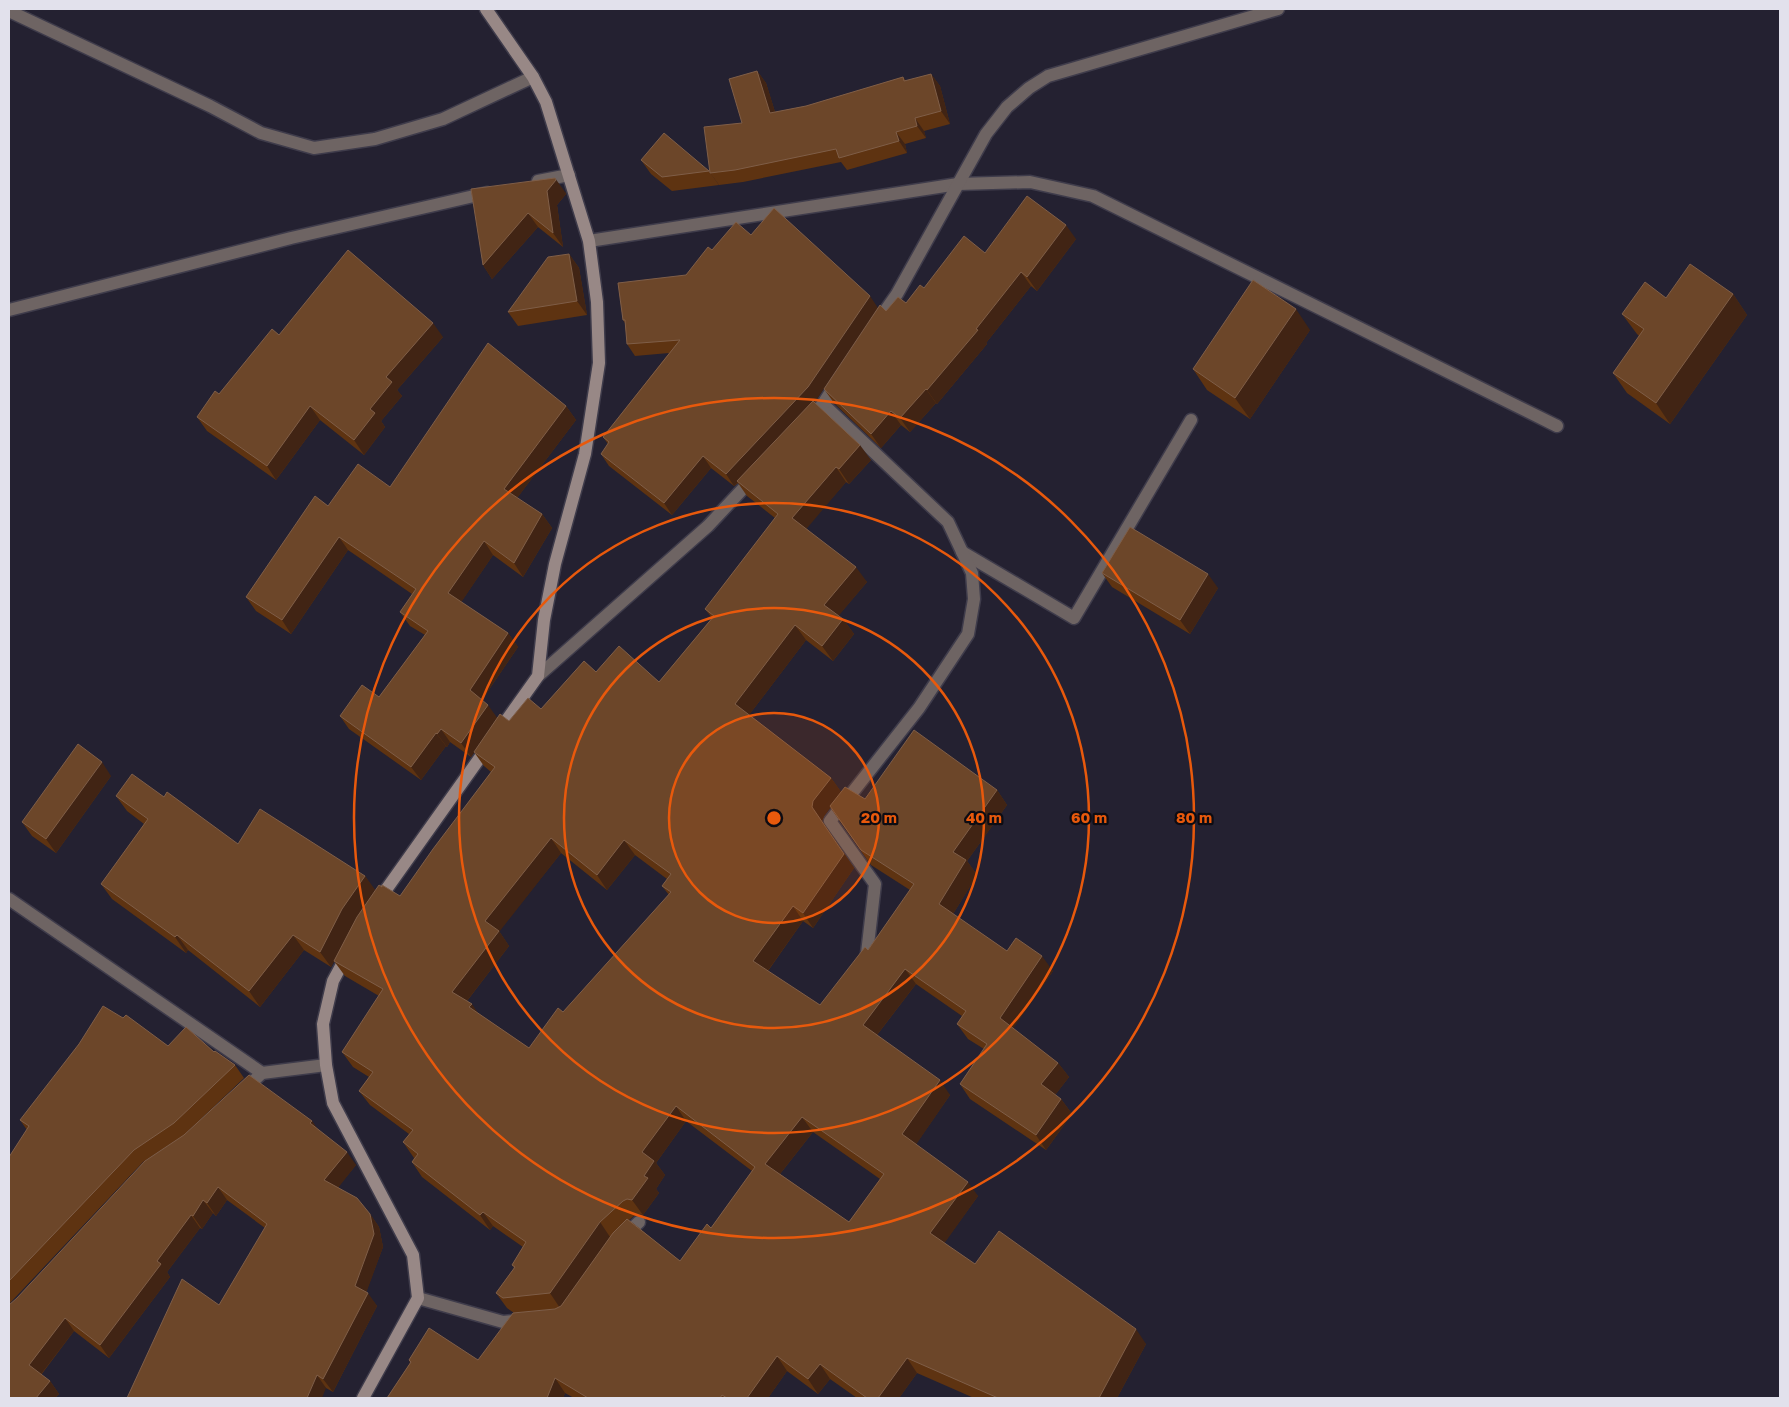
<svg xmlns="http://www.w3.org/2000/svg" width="1789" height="1407" font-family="'Golos Text',sans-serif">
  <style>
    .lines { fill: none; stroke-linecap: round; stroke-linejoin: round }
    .service-casing { stroke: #3f3c4b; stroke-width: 15 }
    .minor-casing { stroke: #3f3c4b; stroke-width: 15 }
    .secondary-casing { stroke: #3f3c4b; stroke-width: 15 }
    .service { stroke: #6e6463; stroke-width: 12 }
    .minor { stroke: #6e6463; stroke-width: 12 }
    .secondary { stroke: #988886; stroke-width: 12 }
    .wall { fill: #5e3311; fill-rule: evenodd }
    .shaded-wall { fill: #412414 }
    .building { fill: #6c4629; stroke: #7f5e48; fill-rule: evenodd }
    .ring { fill: none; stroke: #e8590c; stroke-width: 2.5 }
    .centre { fill: #e8590c; stroke: #0d0c13; stroke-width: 2.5 }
    .ring-label { font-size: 15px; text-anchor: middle; font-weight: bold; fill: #e8590c; stroke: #0d0c13; stroke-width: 4.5; stroke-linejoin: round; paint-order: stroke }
  </style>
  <rect width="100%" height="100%" fill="#242131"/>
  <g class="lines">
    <g class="service-casing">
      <path id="service" d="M962 552 1074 618 1191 420"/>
    </g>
    <g class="minor-casing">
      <g id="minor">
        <path d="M9 11 210 106 261 133 314 148 375 139 443 119 533 77"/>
        <path d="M538 181 569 175"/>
        <path d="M589 241 958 184 1030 182 1093 196 1557 426"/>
        <path d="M9 310 291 238 487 193"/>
        <path d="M876 324 897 294 986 134 1007 107 1029 88 1048 76 1278 9"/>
        <path d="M823 404 948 522 972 573 974 599 968 634 919 708 830 821 875 884 866 962 864 965"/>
        <path d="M808 420 823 404 837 382"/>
        <path d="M538 676 708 526 753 478"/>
        <path d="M9 899 262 1073"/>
        <path d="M244 1090 262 1073 326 1065"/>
        <path d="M624 1236 639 1222"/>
        <path d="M418 1298 503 1322 522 1320"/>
      </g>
    </g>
    <g class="secondary-casing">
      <g id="secondary">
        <path d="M378 901 538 676 544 620 555 564 585 454 599 363 597 302 589 241 546 102 533 77 486 9"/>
        <path d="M348 953 333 981 323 1024 326 1065 333 1103 413 1255 418 1298 363 1398"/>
      </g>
    </g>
    <use href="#service" class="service"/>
    <use href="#minor" class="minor"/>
    <use href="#secondary" class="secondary"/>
  </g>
  <g class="wall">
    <path d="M757 71 766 83 775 112 806 106 903 77 906 81 931 74 940 86 950 124 924 131 926 138 905 144 907 153 847 170 841 162 743 182 719 185 710 173 742 123Z"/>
    <path d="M641 160 709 171 719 185 672 191 651 174Z"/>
    <path d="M471 189 565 192 566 194 557 205 563 247 538 227 492 279 483 265Z"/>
    <path d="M1076 239 1037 291 1031 286 986 343 987 344 937 404 936 403 910 432 901 425 881 448 834 403 824 389 886 311 906 303 924 288 985 253Z"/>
    <path d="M569 254 579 268 587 315 518 326 508 312Z"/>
    <path d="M618 283 817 399 814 402 871 460 849 484 846 482 806 528 867 582 838 616 843 619 854 634 833 661 806 640 749 715 831 778 841 792 865 799 997 790 1007 805 967 861 977 875 953 914 1007 951 1053 971 1013 1028 1058 1063 1069 1077 1055 1095 1061 1099 1072 1114 1046 1150 970 1099 960 1084 984 1049 968 1039 957 1024 962 1016 916 984 877 1035 950 1095 916 1144 978 1196 944 1243 975 1264 1146 1344 1117 1398H974L917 1373 899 1398H857L830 1379 818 1394 787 1371 768 1398H574L565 1393 563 1398H387L410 1363 409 1360H478L556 1309 514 1313 507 1308 496 1293 514 1268 512 1265 523 1247 493 1226 490 1230 422 1177 412 1162 414 1158 403 1142 409 1134 370 1105 359 1091 369 1077 353 1067 342 1052 379 996 345 976 334 961 354 923 331 967 304 950 260 1007 188 950 186 953 112 899 101 884 144 824 127 811 116 796 164 797 238 844 365 876 375 891 400 896 491 772 484 766 474 752 471 757 450 742 447 747 446 746 421 780 349 729 340 716 379 697 425 635 410 626 400 612 412 594 348 550 291 634 256 611 246 597 328 506 390 487 566 406 576 420 517 498 542 514 552 528 523 577 493 555 461 602 508 633 518 647 482 700 497 718 509 721 541 709 596 672 659 682 712 618 705 609 775 518 747 496 738 483 734 486 711 468 672 515 609 466 601 454 608 444 603 437 669 353 635 356 627 344 625 323 623 320ZM830 807 871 865 910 890 868 950 820 1005 768 971 803 921 813 928 854 868 822 821 824 816ZM561 853 607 890 635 855 667 879 662 886 669 895 563 1012 529 1048 478 1013 467 1001 509 946 499 931ZM686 1121 752 1171 711 1228 680 1261 629 1220 634 1216 638 1214 643 1215 659 1193 656 1189 665 1175 656 1163ZM813 1132 880 1179 849 1222 780 1174Z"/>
    <path d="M1733 294 1747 315 1670 424 1627 393 1613 373 1639 336 1637 334 1622 314 1666 298Z"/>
    <path d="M1310 330 1250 419 1207 390 1193 369Z"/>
    <path d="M279 335 443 337 397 390 402 396 381 421 385 427 364 455 320 420 276 480 207 431 197 417Z"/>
    <path d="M1102 573 1218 588 1190 634 1112 587Z"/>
    <path d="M111 776 56 853 32 836 22 822Z"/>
    <path d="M168 1046 214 1052 235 1065 244 1078 183 1136 143 1162 9 1304V1157L27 1130 20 1120Z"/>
    <path d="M312 1121 317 1129 356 1165 338 1187 370 1214 379 1227 383 1247 366 1292 377 1306 333 1392 326 1388 219 1305 265 1228 227 1200 216 1216 213 1213 202 1229 200 1228 167 1272 170 1277 109 1358 74 1331 41 1375 50 1381 59 1394 55 1398H9V1305Z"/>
  </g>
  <g class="shaded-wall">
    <path d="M757 71 766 83 779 125 770 113Z"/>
    <path d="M931 74 940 86 950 124 941 111Z"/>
    <path d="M915 118 924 131 926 138 917 126Z"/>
    <path d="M896 132 905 144 907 153 899 141Z"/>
    <path d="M555 178 565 192 566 194 557 205 563 247 553 233 547 191Z"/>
    <path d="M528 213 538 227 492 279 483 265Z"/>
    <path d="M1066 225 1076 239 1037 291 1027 277Z"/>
    <path d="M569 254 579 268 587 315 577 301Z"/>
    <path d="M1021 272 1031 286 986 343 987 344 937 404 927 390Z"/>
    <path d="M1733 294 1747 315 1670 424 1656 403Z"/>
    <path d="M870 296 878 308 817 399 734 486 726 474Z"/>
    <path d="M1296 309 1310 330 1250 419 1235 398Z"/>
    <path d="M433 323 443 337 397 390 402 396 381 421 385 427 364 455 354 440 386 377Z"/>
    <path d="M926 389 936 403 910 432 900 418Z"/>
    <path d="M310 406 320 420 276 480 267 466Z"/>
    <path d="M566 406 576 420 514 502 504 489Z"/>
    <path d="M891 411 901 425 881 448 871 434Z"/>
    <path d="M860 445 871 460 849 484 839 469Z"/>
    <path d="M703 456 711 468 672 515 664 503Z"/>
    <path d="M836 467 846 482 803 533 792 518Z"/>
    <path d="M542 514 552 528 523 577 514 563Z"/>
    <path d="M339 537 348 550 291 634 282 620Z"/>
    <path d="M484 541 493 555 458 607 448 593Z"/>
    <path d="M856 567 867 582 835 620 824 605Z"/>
    <path d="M1208 574 1218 588 1190 634 1180 620Z"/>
    <path d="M843 619 854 634 833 661 822 646Z"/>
    <path d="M795 625 806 640 746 719 735 704Z"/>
    <path d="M508 633 518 647 479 704 470 690Z"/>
    <path d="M488 705 498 719 471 757 461 743Z"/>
    <path d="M441 729 450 742 447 747 437 734Z"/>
    <path d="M436 733 446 746 421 780 411 767Z"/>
    <path d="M102 762 111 776 56 853 46 839Z"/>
    <path d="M831 778 842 793 824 816 822 821 854 868 813 928 803 913 812 807 813 801Z"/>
    <path d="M997 790 1007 805 967 861 977 875 950 919 939 904 953 852Z"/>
    <path d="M551 838 561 853 496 936 485 921Z"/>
    <path d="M624 840 635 855 607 890 597 875Z"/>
    <path d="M365 876 376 891 353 924 331 967 320 952 342 909Z"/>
    <path d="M793 906 803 921 764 976 753 961Z"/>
    <path d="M499 931 509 946 463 1006 452 992Z"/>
    <path d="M177 935 188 950 186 953 175 937Z"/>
    <path d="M293 935 304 950 260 1007 249 991Z"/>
    <path d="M1042 956 1053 971 1010 1033 1000 1018Z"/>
    <path d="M905 969 916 984 873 1040 863 1025Z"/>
    <path d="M472 1004 482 1019 469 1007Z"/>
    <path d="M1058 1063 1069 1077 1052 1099 1041 1084Z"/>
    <path d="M940 1080 950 1095 913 1149 902 1134Z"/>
    <path d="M1061 1099 1072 1114 1046 1150 1036 1135Z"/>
    <path d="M676 1106 686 1121 656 1163 665 1175 656 1189 659 1193 643 1215 632 1200 644 1176 642 1152Z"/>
    <path d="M802 1117 813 1132 776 1179 765 1164Z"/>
    <path d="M312 1121 321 1134 310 1123Z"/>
    <path d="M347 1152 356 1165 334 1193 324 1180Z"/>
    <path d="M968 1182 978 1196 941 1248 930 1233Z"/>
    <path d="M218 1187 227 1200 216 1216 207 1203Z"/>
    <path d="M203 1200 213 1213 202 1229 193 1216Z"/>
    <path d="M483 1212 493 1226 490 1230 480 1215Z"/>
    <path d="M370 1214 379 1227 383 1247 364 1299 355 1286Z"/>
    <path d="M191 1215 200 1228 167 1272 170 1277 109 1358 100 1345 157 1261Z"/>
    <path d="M600 1222 610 1237 560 1308 550 1293Z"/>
    <path d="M368 1293 377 1306 333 1392 323 1379Z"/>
    <path d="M65 1318 74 1331 38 1378 29 1365Z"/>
    <path d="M1136 1329 1146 1344 1117 1398H1099Z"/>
    <path d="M777 1356 787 1371 768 1398H747Z"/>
    <path d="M907 1358 917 1373 899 1398H878Z"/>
    <path d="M820 1364 830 1379 818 1394 808 1379Z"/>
    <path d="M317 1375 326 1388 322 1398H307Z"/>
    <path d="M555 1378 565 1393 563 1398H547Z"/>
    <path d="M50 1381 59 1394 55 1398H36Z"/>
  </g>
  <g class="building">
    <path d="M757 71 770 113 806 106 903 77 904 81 931 74 941 111 915 118 917 126 896 132 899 141 839 158 836 149 735 170 710 173 704 127 742 123 729 79Z"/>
    <path d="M664 133 709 171 662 177 641 160Z"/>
    <path d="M555 178 556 180 547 191 553 233 528 213 483 265 471 189Z"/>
    <path d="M1027 196 1066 225 1027 277 1021 272 976 329 978 330 927 390 926 389 900 418 891 411 871 434 824 389 880 305 886 311 898 297 906 303 920 285 924 288 964 236 985 253Z"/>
    <path d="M774 208 870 296 808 387 726 474 703 456 664 503 601 454 609 442 603 437 680 340 627 344 625 320H623L618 283 686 275 708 247 712 250 736 222 751 235Z"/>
    <path d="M348 250 433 323 386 377 392 382 370 409 375 413 354 440 310 406 267 466 197 417 215 391 219 394 272 329 279 335Z"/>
    <path d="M569 254 577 301 508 312 548 257Z"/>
    <path d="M1690 264 1733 294 1656 403 1613 373 1644 329 1622 314 1645 282 1666 298Z"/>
    <path d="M1253 280 1296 309 1235 398 1193 369Z"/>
    <path d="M488 343 566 406 504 489 542 514 514 563 484 541 448 593 508 633 470 690 488 705 461 743 441 729 437 734 436 733 411 767 340 716 362 685 379 697 428 631 400 612 416 589 339 537 282 620 246 597 315 496 328 506 358 464 390 487Z"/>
    <path d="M813 401 860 445 839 469 836 467 792 518 856 567 824 605 843 619 822 646 795 625 735 704 831 778 813 801 812 807 844 854 803 913 793 906 753 961 820 1005 865 947 868 950 914 884 861 850 830 806 845 787 865 799 914 730 997 790 953 852 966 860 939 904 1007 951 1016 938 1042 956 1000 1018 1058 1063 1041 1084 1061 1099 1036 1135 960 1084 987 1044 957 1024 966 1011 905 969 863 1025 940 1080 902 1134 968 1182 930 1233 975 1264 999 1231 1136 1329 1099 1398H998L907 1358 878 1398H867L820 1364 808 1379 777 1356 747 1398H727L722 1395 720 1398H588L555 1378 547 1398H387L411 1362 409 1360 429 1328 478 1360 513 1313 555 1309 561 1306 613 1233 627 1219 680 1261 707 1224 711 1228 755 1167 676 1106 642 1152 654 1161 644 1176 648 1178 632 1200 627 1199 623 1201 600 1222 550 1293 503 1298 496 1293 515 1267 512 1265 526 1242 483 1212 480 1215 412 1162 418 1154 403 1142 413 1130 359 1091 373 1072 342 1052 383 989 334 961 357 917 379 885 382 887V885L400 896 433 849 495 767 474 752 500 714 509 721 528 698 541 709 584 661 596 672 619 646 659 682 714 616 705 609 778 514 737 481ZM551 838 597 875 624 840 671 874 662 886 671 892 563 1012 558 1008 529 1048 469 1007 472 1004 452 992 499 931 485 921ZM802 1117 884 1174 849 1222 765 1164Z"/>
    <path d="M1130 527 1208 574 1180 620 1102 573Z"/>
    <path d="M78 744 102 762 46 839 22 822Z"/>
    <path d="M132 774 164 797 167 792 238 844 260 809 365 876 342 909 320 952 293 935 249 991 177 935 175 937 101 884 148 819 116 796Z"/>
    <path d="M103 1006 123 1018 126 1015 168 1046 186 1027 214 1052 215 1051 235 1065 174 1123 134 1150 9 1281V1157L29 1126 20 1120 79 1044Z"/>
    <path d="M249 1075 312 1121 310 1123 347 1152 324 1180 357 1198 370 1214 374 1234 355 1286 368 1293 323 1379 317 1375 307 1398H127L182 1279 219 1305 267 1224 218 1187 207 1203 203 1200 193 1216 191 1215 157 1261 161 1264 100 1345 65 1318 29 1365 50 1381 36 1398H9V1305L17 1298 145 1161 184 1135Z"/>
  </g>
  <circle cx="774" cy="818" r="105" fill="#e8590c" fill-opacity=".12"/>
  <g class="ring">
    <circle cx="774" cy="818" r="105"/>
    <circle cx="774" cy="818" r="210"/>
    <circle cx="774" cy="818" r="315"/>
    <circle cx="774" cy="818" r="420"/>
  </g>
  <circle cx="774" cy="818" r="8" class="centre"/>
  <g class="ring-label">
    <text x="879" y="823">20 m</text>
    <text x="984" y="823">40 m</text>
    <text x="1089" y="823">60 m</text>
    <text x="1194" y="823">80 m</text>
  </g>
  <rect width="1789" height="1407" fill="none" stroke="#e2e1ec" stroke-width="20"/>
</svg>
